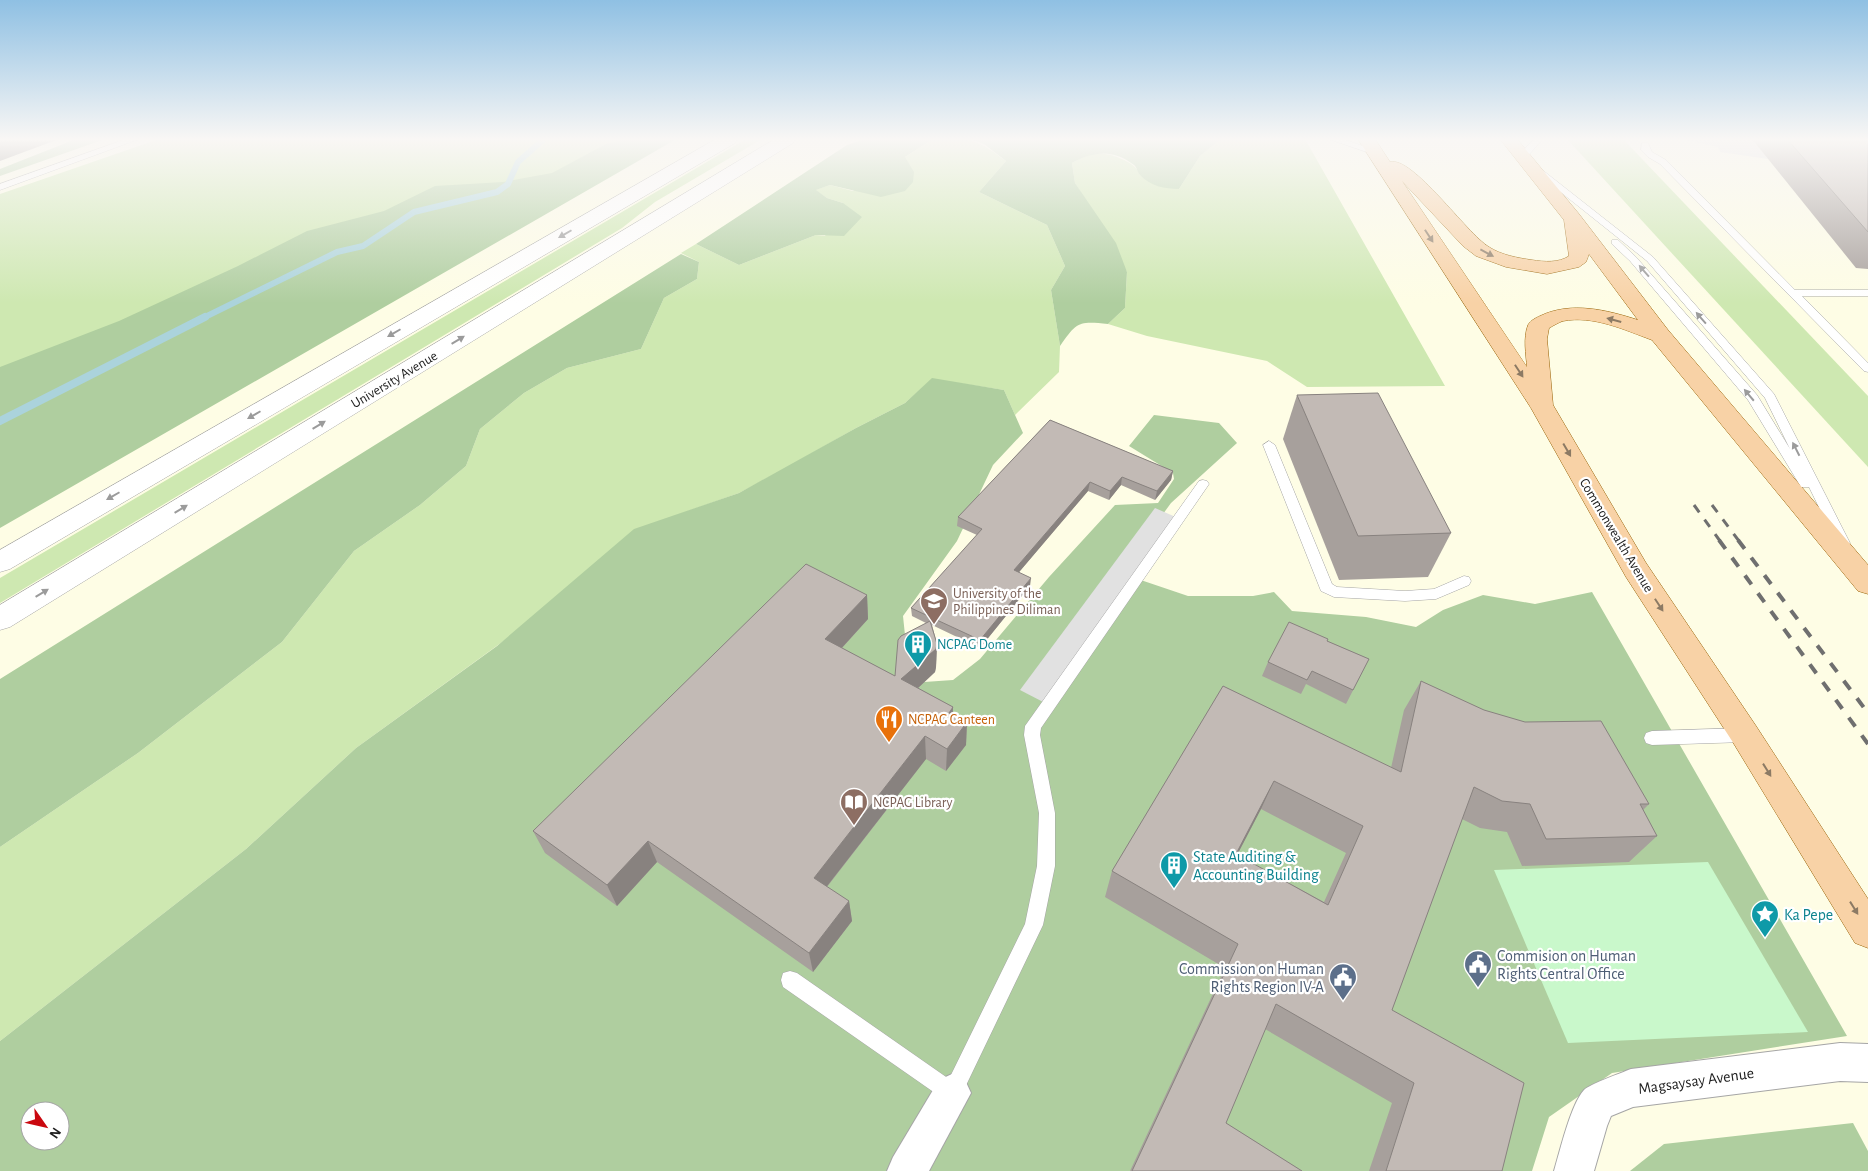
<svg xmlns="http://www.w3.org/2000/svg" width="1868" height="1171" font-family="'Alegreya Sans',sans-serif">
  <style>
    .education { fill: #fefde5; fill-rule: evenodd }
    .grass { fill: #cee8b1 }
    .forest { fill: #afce9f; fill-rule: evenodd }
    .park { fill: #c9f8cb }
    .parking { fill: #e1e1e1 }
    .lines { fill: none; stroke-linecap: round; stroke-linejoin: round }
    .stream-far1 { stroke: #abd3dc; stroke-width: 6 }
    .stream { stroke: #abd3dc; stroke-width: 8 }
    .service-casing { stroke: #a5a5a5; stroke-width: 1 }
    .minor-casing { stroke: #a5a5a5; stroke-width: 2 }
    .tertiary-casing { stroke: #a5a5a5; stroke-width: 1 }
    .primary-casing { stroke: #986306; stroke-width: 1 }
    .service { fill: #fff; fill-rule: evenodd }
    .minor { fill: #fff; fill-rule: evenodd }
    .tertiary { fill: #fff; fill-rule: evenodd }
    .primary { fill: #f8d2a6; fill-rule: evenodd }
    .rail-far1 { stroke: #6f6f6f; stroke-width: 3; stroke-dasharray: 9 9; stroke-linecap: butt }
    .rail { stroke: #6f6f6f; stroke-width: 4; stroke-dasharray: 11 11; stroke-linecap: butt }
    .wall { fill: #a7a09c; fill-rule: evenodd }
    .shaded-wall { fill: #88827f }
    .building { fill: #c2bab5; stroke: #88827f; fill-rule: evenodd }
    .oneway { fill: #9b9b9b }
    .oneway2 { fill: #8c7a64 }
    .labels { text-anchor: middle; stroke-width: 4.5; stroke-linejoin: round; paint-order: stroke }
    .street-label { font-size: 14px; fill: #212121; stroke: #fff }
    .education-label { font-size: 14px; fill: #785e54; stroke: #fff; text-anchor: start }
    .culture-label { font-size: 14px; fill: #0d838f; stroke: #fff; text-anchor: start }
    .food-label { font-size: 14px; fill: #c56008; stroke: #fff; text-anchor: start }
    .near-culture-label { font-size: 16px; fill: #0d838f; stroke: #fff; text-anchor: start }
    .near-service-label { font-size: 16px; fill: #4e5e75; stroke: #fff; text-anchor: start }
    .near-street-label { font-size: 16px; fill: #212121; stroke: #fff }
  </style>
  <rect width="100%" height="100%" fill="#f1eee8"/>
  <path class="education" d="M0 139H1868V1171H0ZM30 1111H60V1141H30Z"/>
  <g class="grass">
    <path d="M159 139H672L0 527V194Z"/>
    <path d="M746 139H762L655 202 622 228 0 603V578Z"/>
    <path d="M933 139C971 139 974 137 1006 161L979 192 1047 225 1065 266 1051 290 1060 346 1059 372 1015 415 1004 390 932 379 905 403 856 428 784 469 739 493 677 515 356 748 246 849 0 1041V847L138 753 282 642 354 551 420 505 466 466 480 429 524 393 567 368 641 349 664 298 697 279 699 262 681 253 696 244 739 265 816 235 825 236 843 203 827 198 815 190 830 185 853 191Z"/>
    <path d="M1221 139H1305L1445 386 1307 387 1267 361 1147 336 1108 324 1125 308 1127 272 1094 214 1075 183 1072 163C1092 152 1102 150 1124 160 1132 164 1136 166 1140 175L1179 189 1200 156Z"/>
    <path d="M1567 139H1623L1868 396V467Z"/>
  </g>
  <g class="forest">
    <path d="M76 139H105L0 176V169Z"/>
    <path d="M627 139H669L673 141 0 528V367L119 321 238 266 307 231 384 211 435 186 503 182 552 173 606 144Z"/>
    <path d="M865 139H933L905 157 914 172 913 182 905 191 881 197 830 185 816 190 827 198 843 203 862 217 844 236 816 235 739 265 696 244 847 145Z"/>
    <path d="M970 139H1221L1200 156 1179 189C1165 189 1150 186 1140 175 1137 172 1137 167 1134 165 1113 149 1094 151 1072 163L1075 183 1116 243 1127 272 1125 308 1108 324C1078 321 1077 322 1060 346L1051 290 1065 266 1047 225 979 192 1006 161 984 144Z"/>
    <path d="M681 254 699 262 697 279 664 298 641 349 567 368 524 393 480 429 466 466 420 505 354 551 282 642 138 753 0 847V679Z"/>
    <path d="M932 378 1004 390 1023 433 993 465 957 541 903 616 910 683 953 680 980 659 1049 577 1115 505 1158 503 1174 479 1173 473 1129 446 1154 415 1219 423 1237 443 1171 503 1120 573 1188 596H1253L1274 592 1292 611 1366 617 1416 627 1443 610 1483 595 1535 604 1592 592 1847 1036 1612 1073 1549 1117 1532 1171H0V1041L246 849 356 748 497 646 634 529 739 493 856 428 905 403ZM30 1111H60V1141H30Z"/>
    <path d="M1853 1123 1868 1151V1171H1630L1664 1144Z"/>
  </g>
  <path class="park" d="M1708 862 1808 1032 1568 1043 1494 870Z"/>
  <g class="parking">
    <path d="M1681 139H1756L1768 159 1720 152 1718 147Z"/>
    <path d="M1155 508 1178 518 1047 704 1020 690Z"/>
  </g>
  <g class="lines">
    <path class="stream-far1" d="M203 318 337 252 363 246 414 212 497 192 508 184 518 162 544 139"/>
    <path class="stream" d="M0 421 205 317"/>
    <g class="service-casing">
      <g id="service">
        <path d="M126 139H139L0 190V184Z"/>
        <path d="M1329 139H1343L1377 151 1373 154Z"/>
        <path d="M1534 139H1543L1525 159H1519V155Z"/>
        <path d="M1642 143H1648L1652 152 1666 160 1795 290H1868V296H1802L1868 363V372L1864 371 1660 164 1648 157 1641 150Z"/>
        <path d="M1536 165 1653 257 1774 394 1850 543 1848 546H1838L1809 487H1801L1748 400 1630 261 1612 244V240H1618L1636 257 1757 395 1790 449 1765 398 1647 261 1533 170V166Z"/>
        <path d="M1269 441 1275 445 1332 584 1337 587 1405 591 1434 589 1464 576 1469 577 1471 581 1469 585 1436 599 1405 601 1334 597 1321 591 1263 445Z"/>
        <path d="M1203 480 1207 481 1209 484 1207 487 1041 728 1040 735 1055 813V866L1043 925 959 1100 952 1103 945 1100 783 987 781 980 783 973 790 971 797 973 949 1079 1025 924 1037 866 1039 813 1024 735 1025 726 1199 481Z"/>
        <path d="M1745 728 1750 730 1753 735 1750 740 1745 742 1652 745 1646 743 1644 738 1646 733 1652 731Z"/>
      </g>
    </g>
    <g class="minor-casing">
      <g id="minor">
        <path d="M1840 1043 1868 1044V1082L1840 1081 1633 1107 1611 1116 1607 1126 1594 1171H1554C1560 1151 1571 1104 1584 1090 1590 1084 1621 1073 1631 1069Z"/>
        <path d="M952 1074 965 1080 971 1093 929 1171H887L893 1157 939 1080Z"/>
      </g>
    </g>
    <g class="tertiary-casing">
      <g id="tertiary">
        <path d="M716 139H737L735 143 10 569 0 572V550Z"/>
        <path d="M775 139H795L793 143 10 627 0 630V605Z"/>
      </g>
    </g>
    <g class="primary-casing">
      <path id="primary" d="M1358 139H1375L1390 162C1413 156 1466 233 1489 247 1501 255 1518 258 1532 260 1544 262 1559 263 1569 256L1564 220 1500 139H1517L1579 214 1668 330 1868 565V594L1858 591 1652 340C1625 330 1593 315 1563 321 1559 322 1553 326 1549 328L1547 339 1553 405 1646 563 1756 726 1868 899V948L1855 943 1734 744 1626 577 1531 408ZM1402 181 1463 246 1476 256 1506 267 1547 274 1579 267 1586 262 1589 254 1638 320C1607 310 1571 301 1540 316 1536 318 1531 320 1528 325 1523 338 1526 354 1527 367Z"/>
    </g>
    <use href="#service" class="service"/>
    <use href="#minor" class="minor"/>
    <use href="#tertiary" class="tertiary"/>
    <use href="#primary" class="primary"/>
    <g class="rail-far1">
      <path d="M1694 505 1720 541"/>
      <path d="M1712 505 1739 541"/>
    </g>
    <g class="rail">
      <path d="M1719 540 1868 744"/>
      <path d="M1738 540 1868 713"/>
    </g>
  </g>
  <g class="wall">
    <path d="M1752 139H1868V269L1856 268Z"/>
    <path d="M1297 395 1451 533 1428 577 1339 580 1283 439Z"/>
    <path d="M1050 420 1173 471 1171 480 1155 500 1121 485 1109 500 1088 491 1019 572 1030 586 980 648 932 625 937 644 936 667 935 672 918 688 953 707V715L967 722 966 745 946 771 926 759 827 887 849 901 852 921 813 972 657 862 617 906 545 853 533 831 867 595 868 619 842 648 895 676 926 623 912 616 911 608 977 535 957 526 958 517Z"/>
    <path d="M1327 641 1369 659 1346 704 1306 684 1301 694 1262 676 1268 662Z"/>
    <path d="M1421 681 1649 804 1643 810 1657 836 1629 862 1522 866 1507 832 1480 828 1462 819 1392 1010 1502 1171H1369L1392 1103 1265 1029 1226 1123 1302 1171H1130L1225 968 1105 897 1112 871 1223 686 1391 768 1404 710ZM1261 809 1346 853 1324 902 1237 855Z"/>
  </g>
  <g class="shaded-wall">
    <path d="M0 139H59L0 161Z"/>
    <path d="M1173 471 1171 480 1155 500 1157 491Z"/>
    <path d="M1122 477 1121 485 1109 500 1110 491Z"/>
    <path d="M1090 482 1088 491 1014 578V570Z"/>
    <path d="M1031 578 1030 586 980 648V640Z"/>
    <path d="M867 595 868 619 828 663 825 639Z"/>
    <path d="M937 644 936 667 935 672 902 703 901 679Z"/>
    <path d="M953 707 952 730 949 713Z"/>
    <path d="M967 722 966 745 946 771 947 749Z"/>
    <path d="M925 736 926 759 817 899 814 878Z"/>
    <path d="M1274 781 1261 809 1224 880 1236 854Z"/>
    <path d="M648 841 657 862 617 906 607 885Z"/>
    <path d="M849 901 852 921 813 972 809 953Z"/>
  </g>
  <g class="building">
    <path d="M1787 139H1868V232Z"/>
    <path d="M1378 393 1451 533 1358 536 1297 395Z"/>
    <path d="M1050 420 1173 471 1157 491 1122 477 1110 491 1090 482 1014 570 1031 578 980 640 911 608 982 529 958 517Z"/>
    <path d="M806 564 867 595 825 639 895 676 898 640 901 636 930 621 937 644 936 649 901 679 953 707 949 713 967 722 947 749 925 736 814 878 849 901 809 953 648 841 607 885 533 831Z"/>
    <path d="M1289 622 1328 639 1327 641 1369 659 1353 690 1312 671 1307 680 1268 662Z"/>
    <path d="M1421 681 1484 710 1525 722 1601 721 1649 804H1640L1657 836 1546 839 1530 804 1502 801 1474 787 1392 1010 1524 1083 1502 1171H1386L1414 1083 1276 1004 1226 1123 1302 1171H1132L1238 944 1112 871 1223 686 1401 772ZM1274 781 1363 826 1328 905 1236 854Z"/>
  </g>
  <defs><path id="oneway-solid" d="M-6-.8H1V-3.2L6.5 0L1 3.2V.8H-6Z" transform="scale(1.25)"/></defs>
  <g class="oneway">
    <use href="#oneway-solid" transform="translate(565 234) rotate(150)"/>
    <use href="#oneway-solid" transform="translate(1644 271) rotate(-131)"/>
    <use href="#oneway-solid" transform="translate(1701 318) rotate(-131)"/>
    <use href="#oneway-solid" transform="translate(394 333) rotate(150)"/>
    <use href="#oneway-solid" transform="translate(458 340) rotate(-31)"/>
    <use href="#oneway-solid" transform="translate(1749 395) rotate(-130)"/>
    <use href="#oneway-solid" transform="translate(254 415) rotate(150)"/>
    <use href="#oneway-solid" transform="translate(319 425) rotate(-31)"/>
    <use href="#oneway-solid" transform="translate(1796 449) rotate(-117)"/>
    <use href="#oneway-solid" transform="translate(113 496) rotate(150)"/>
    <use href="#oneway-solid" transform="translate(181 509) rotate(-31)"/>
    <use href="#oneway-solid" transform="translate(42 593) rotate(-31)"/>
  </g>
  <g class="oneway2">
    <use href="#oneway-solid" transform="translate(1429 236) rotate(57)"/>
    <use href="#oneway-solid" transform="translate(1487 253) rotate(28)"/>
    <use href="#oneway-solid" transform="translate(1614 320) rotate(-165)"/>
    <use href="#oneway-solid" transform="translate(1519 371) rotate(57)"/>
    <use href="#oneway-solid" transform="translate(1567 450) rotate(60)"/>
    <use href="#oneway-solid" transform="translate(1659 605) rotate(57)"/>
    <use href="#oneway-solid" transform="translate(1767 770) rotate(58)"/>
    <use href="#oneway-solid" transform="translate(1854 908) rotate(58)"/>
  </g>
  <linearGradient id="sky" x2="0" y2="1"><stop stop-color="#8fc0e3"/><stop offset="0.46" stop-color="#f9f7f5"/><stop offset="1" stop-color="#f9f7f5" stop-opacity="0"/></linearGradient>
  <rect width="1868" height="303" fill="url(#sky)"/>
  <defs>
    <g id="university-pin" transform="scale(1.4375)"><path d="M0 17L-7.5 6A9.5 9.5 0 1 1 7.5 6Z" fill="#8d6e63" stroke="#fff"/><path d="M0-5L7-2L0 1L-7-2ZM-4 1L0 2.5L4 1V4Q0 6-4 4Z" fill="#fff"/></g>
    <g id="building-pin" transform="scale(1.4375)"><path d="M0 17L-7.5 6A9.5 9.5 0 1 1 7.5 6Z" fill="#0f9aa8" stroke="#fff"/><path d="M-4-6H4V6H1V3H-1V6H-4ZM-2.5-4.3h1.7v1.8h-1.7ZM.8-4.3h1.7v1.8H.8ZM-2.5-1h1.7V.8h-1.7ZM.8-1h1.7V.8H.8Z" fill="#fff"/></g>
    <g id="restaurant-pin" transform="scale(1.4375)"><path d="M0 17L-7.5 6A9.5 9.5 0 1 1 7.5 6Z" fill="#e8710a" stroke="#fff"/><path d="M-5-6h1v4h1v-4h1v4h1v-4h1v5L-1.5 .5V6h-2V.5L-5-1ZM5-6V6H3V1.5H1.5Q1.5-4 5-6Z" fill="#fff"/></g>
    <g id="library-pin" transform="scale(1.4375)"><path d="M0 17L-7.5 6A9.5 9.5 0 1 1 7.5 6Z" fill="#8d6e63" stroke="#fff"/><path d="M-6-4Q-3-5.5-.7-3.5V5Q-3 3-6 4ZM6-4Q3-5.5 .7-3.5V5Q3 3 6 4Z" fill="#fff"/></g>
    <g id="sight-pin" transform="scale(1.4375)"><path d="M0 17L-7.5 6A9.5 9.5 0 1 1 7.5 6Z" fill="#0f9aa8" stroke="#fff"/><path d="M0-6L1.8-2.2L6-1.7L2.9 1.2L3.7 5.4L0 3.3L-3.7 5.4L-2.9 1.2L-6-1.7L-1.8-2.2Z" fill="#fff"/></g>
    <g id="civic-pin" transform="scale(1.4375)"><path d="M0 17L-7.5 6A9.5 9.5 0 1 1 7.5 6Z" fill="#5c6f8a" stroke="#fff"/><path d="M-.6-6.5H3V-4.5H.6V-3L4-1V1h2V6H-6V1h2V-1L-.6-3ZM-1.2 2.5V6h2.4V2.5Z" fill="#fff"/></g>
  </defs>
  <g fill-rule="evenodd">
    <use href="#university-pin" x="934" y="601"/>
    <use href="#building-pin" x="918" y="644"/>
    <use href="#restaurant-pin" x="889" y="719"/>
    <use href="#library-pin" x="854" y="802"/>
    <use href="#building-pin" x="1174" y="865"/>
    <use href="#sight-pin" x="1765" y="914"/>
    <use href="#civic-pin" x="1478" y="964"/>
    <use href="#civic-pin" x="1343" y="977"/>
  </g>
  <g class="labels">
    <g class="street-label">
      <text transform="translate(394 379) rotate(-31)" y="5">University Avenue</text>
      <text transform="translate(1617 535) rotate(59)" y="5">Commonwealth Avenue</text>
    </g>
    <g class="education-label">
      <text x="953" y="598">University of the<tspan x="953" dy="16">Philippines Diliman</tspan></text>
      <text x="873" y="807">NCPAG Library</text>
    </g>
    <g class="culture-label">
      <text x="937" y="649">NCPAG Dome</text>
    </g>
    <g class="food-label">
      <text x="908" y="724">NCPAG Canteen</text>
    </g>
    <g class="near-culture-label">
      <text x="1193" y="862">State Auditing &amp;<tspan x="1193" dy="18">Accounting Building</tspan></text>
      <text x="1784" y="920">Ka Pepe</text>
    </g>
    <g class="near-service-label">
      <text x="1497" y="961">Commision on Human<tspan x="1497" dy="18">Rights Central Office</tspan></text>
      <text x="1324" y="974" text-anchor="end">Commission on Human<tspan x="1324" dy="18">Rights Region IV-A</tspan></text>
    </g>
    <g class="near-street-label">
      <text transform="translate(1696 1080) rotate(-8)" y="6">Magsaysay Avenue</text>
    </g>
  </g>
  <g transform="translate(45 1126) rotate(124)"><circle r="24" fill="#ffffff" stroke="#a6a6a6"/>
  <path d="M0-4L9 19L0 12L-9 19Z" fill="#ca080f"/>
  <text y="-8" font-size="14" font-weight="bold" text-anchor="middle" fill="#212121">N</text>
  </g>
</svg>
